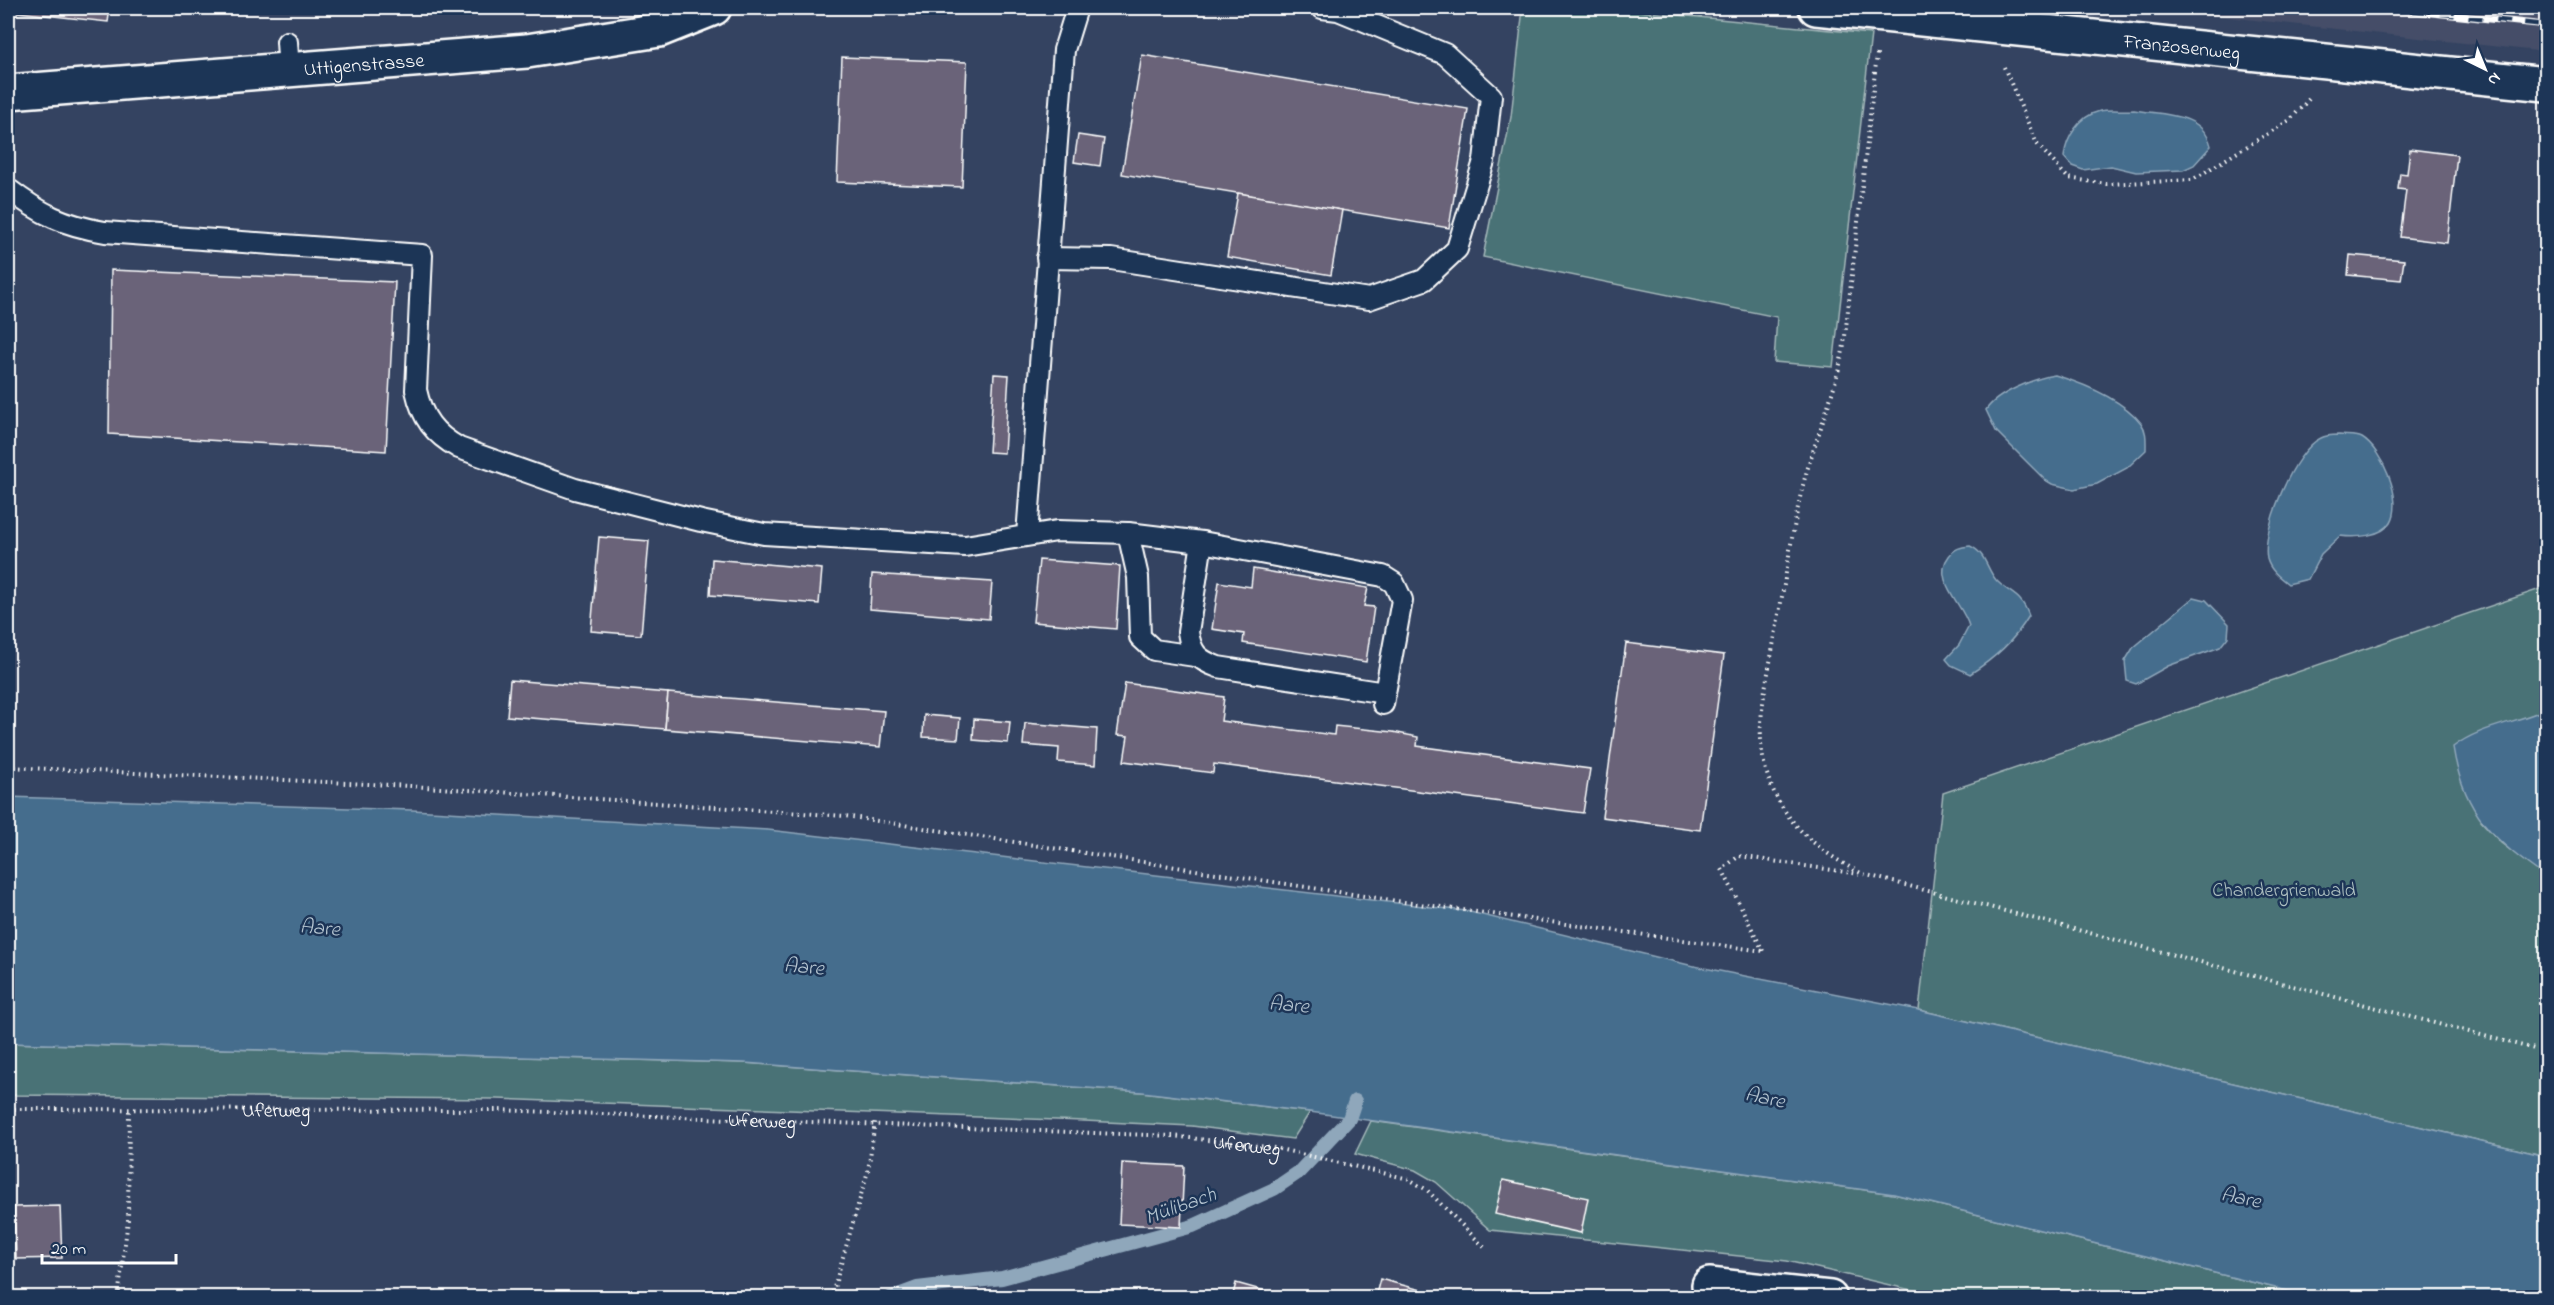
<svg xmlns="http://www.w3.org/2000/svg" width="2554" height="1305" font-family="'Indie Flower',sans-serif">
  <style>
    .built { fill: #444d68 }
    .green { fill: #4a7276; stroke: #a4b8ba; stroke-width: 1.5 }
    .water { fill: #456d8d; stroke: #8fa7bb; stroke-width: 1.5 }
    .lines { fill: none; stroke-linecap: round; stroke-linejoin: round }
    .stream { stroke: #8fa7bb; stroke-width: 14 }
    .building { fill: #6a6479; stroke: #fff; stroke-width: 1.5 }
    .lane-casing { stroke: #fff; stroke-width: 24 }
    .street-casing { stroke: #fff; stroke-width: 38 }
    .path { stroke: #fff; stroke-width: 4; stroke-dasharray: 1.5 4.5; stroke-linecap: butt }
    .lane { stroke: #1d3557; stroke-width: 20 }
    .street { stroke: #1d3557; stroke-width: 33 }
    .rail-casing { stroke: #fff; stroke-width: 7 }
    .rail { stroke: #1d3557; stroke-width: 4.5; stroke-dasharray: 14; stroke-linecap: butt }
    .labels { text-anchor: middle; stroke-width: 5; stroke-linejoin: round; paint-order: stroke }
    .street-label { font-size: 20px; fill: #fff; stroke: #1d3557 }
    .park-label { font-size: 20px; fill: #aec0c1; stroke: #1d3557 }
    .water-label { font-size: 21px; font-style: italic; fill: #b5c5d1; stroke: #1d3557 }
  </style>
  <rect width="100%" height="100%" fill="#344361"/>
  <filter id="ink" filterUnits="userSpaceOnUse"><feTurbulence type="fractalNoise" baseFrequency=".0167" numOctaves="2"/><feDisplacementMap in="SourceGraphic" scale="12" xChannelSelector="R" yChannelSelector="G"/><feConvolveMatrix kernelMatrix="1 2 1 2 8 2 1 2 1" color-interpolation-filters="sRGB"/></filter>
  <g filter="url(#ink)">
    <path class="built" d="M2146 8H2546V52Z"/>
    <g class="green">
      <path d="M1523 8H1607L1871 34 1833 367 1774 362 1777 317 1483 257 1511 117Z"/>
      <path d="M2546 587V709L2523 719 2481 821 2501 843 2546 877V1156L1919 1010 1943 793Z"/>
      <path d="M8 1043 744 1063 1142 1092 1310 1112 1293 1139 1192 1126 1084 1121 497 1099 8 1095Z"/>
      <path d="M1371 1121 1894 1194 2312 1297H1941L1787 1261 1490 1230 1436 1182 1415 1170 1355 1154Z"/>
    </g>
    <g class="water">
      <path d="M2134 110C2162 115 2203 112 2211 146L2194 165 2183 170 2136 172 2111 166 2083 170 2072 166 2064 157C2066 138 2079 116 2100 111 2110 109 2123 111 2134 110Z"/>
      <path d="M2055 375C2084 384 2121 398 2141 423 2147 431 2146 440 2146 450L2127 468 2097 484 2074 489 2052 484 2045 480 1996 431 1986 410C1997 393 2035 378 2055 375Z"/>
      <path d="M2339 435C2346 436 2356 435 2362 438 2382 450 2404 500 2391 522 2382 537 2355 538 2340 536L2321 554 2308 579 2288 584C2279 577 2270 570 2267 559 2261 530 2294 450 2321 438 2326 435 2333 435 2339 435Z"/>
      <path d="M1970 546C1986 553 1986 568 1996 580 2010 595 2021 593 2029 616 2014 641 1995 658 1970 674L1951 665 1946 659 1959 645 1969 626C1963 604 1931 579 1949 556 1955 548 1961 547 1970 546Z"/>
      <path d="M2194 597 2206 600 2229 624 2228 637 2220 647 2168 666 2136 684 2127 681 2125 661 2133 648Z"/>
      <path d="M2546 709V877C2494 841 2463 813 2453 747 2480 726 2516 723 2546 709Z"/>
      <path d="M8 797 412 810 768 830 1466 911 1689 965 1919 1010 2546 1156V1297H2312L1894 1194 1310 1112 1142 1092 744 1063 8 1043Z"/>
    </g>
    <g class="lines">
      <path class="stream" d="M890 1298 917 1288 1002 1278 1193 1226 1274 1189 1299 1172 1349 1119 1355 1101"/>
    </g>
    <g class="building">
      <path d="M8 8H110L108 22 8 11Z"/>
      <path d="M1142 55 1468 109 1449 228 1122 174Z"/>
      <path d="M842 57 967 62 962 187 837 182Z"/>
      <path d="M1078 135 1104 139 1100 166 1074 162Z"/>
      <path d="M2410 149 2457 155 2447 243 2400 237 2406 190 2398 189 2400 173 2407 174Z"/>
      <path d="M1238 193 1342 210 1331 275 1227 257Z"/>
      <path d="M2350 255 2404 260 2401 280 2348 275Z"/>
      <path d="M111 270 395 282 386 451 109 434Z"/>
      <path d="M994 374 1009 375 1004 453 989 452Z"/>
      <path d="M599 537 649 541 641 635 591 631Z"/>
      <path d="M712 559 822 569 819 604 710 595Z"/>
      <path d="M1039 560 1120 566 1116 629 1033 622Z"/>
      <path d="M1253 569 1368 588 1364 606 1374 607 1366 662 1243 643 1244 634 1212 629 1219 582 1251 587Z"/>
      <path d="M872 574 992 582 989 619 870 609Z"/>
      <path d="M1626 643 1724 655 1700 830 1602 817Z"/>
      <path d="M510 680 668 693 665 729 507 716Z"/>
      <path d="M1125 683 1224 697 1221 721 1334 735 1335 726 1393 732 1418 737 1417 746 1590 769 1583 813 1214 764 1213 773 1124 761 1128 736 1117 735Z"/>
      <path d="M668 693 884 711 880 747 665 729Z"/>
      <path d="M924 715 960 718 958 739 923 737Z"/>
      <path d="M974 719 1010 722 1008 743 973 740Z"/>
      <path d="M1025 723 1097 729 1095 765 1058 762 1059 748 1023 745Z"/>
      <path d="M1122 1163 1184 1166 1181 1227 1119 1224Z"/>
      <path d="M1503 1180 1588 1198 1581 1233 1495 1214Z"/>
      <path d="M60 1206 62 1258 16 1259 14 1207Z"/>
      <path d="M1380 1279 1451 1298H1375Z"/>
      <path d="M1236 1283 1290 1298H1232Z"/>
      <path d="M1194 1291 1220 1298H1192Z"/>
    </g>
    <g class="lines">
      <g class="lane-casing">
        <g id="lane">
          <path d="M287 42 289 70"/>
          <path d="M8 189C41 214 63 225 105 232L422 255 416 390C422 418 434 434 459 448L575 489 701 521 764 534 965 546 1057 531 1128 533 1202 542 1383 576 1394 583 1402 600 1383 704"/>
          <path d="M1047 258 1111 259 1369 299 1424 280 1457 249 1484 161 1491 96 1445 54 1338 10 1322 8"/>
          <path d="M1128 533 1138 577 1140 637 1154 650 1195 656"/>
          <path d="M1027 535 1064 50 1077 8"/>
          <path d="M1202 542 1188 632C1191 653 1198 660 1218 667L1385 693"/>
        </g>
      </g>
      <g class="street-casing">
        <g id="street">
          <path id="s2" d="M1816 8 2546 84"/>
          <path id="s3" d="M8 92 527 51 659 30 714 8"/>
          <path d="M1709 1285 1830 1298"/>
        </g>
      </g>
      <g class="path">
        <path d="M1877 54 1844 345C1835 396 1813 443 1801 493 1790 543 1783 595 1773 646 1767 682 1756 721 1763 758 1774 815 1814 850 1863 874L2546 1052"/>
        <path d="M2004 67 2037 144 2068 178 2106 184 2192 180 2290 120 2309 99"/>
        <path d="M8 767 411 786 845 816 1397 901 1763 951"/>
        <path d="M1763 951 1722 869 1739 856 1859 874"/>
        <path id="s1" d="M8 1109 497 1110 1173 1136 1275 1148 1409 1179 1427 1190 1485 1248"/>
        <path d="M118 1298 128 1220 129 1109"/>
        <path d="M831 1298 868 1171 875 1122"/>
      </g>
      <use href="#lane" class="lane"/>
      <use href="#street" class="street"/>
      <g class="rail-casing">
        <path id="rail" d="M2385 8 2546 25"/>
      </g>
      <use href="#rail" class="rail"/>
    </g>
  </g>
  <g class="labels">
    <g class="street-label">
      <text dy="7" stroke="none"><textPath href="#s2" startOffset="368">Franzosenweg</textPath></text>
      <text dy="7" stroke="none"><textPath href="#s3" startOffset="357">Uttigenstrasse</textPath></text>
      <text dy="7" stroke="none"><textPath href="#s1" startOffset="268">Uferweg</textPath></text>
      <text dy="7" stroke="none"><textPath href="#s1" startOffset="754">Uferweg</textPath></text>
      <text dy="7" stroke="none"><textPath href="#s1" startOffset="1240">Uferweg</textPath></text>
    </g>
    <g class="park-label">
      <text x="2284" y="896">Chandergrienwald</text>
    </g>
    <g class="water-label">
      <text transform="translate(320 927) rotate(5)" y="7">Aare</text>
      <text transform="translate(804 966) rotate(5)" y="7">Aare</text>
      <text transform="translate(1289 1004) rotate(5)" y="7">Aare</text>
      <text transform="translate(1765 1097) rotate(12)" y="7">Aare</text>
      <text transform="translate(2241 1197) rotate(12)" y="7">Aare</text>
      <text transform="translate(1180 1205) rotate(-20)" y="7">Mülibach</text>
    </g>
  </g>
  <rect width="2554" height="1305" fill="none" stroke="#1d3557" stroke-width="30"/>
  <rect x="15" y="15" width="2524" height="1275" fill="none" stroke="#fff" stroke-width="2" filter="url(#ink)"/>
  <g transform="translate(2485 69) rotate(137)" stroke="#1d3557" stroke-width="4.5" paint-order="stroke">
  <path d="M0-4.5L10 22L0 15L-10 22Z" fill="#ffffff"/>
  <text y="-9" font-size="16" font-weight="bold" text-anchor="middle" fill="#ffffff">N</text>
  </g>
  <path d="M42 1254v9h134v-9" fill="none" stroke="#ffffff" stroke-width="3"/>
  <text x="51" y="1254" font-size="18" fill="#ffffff" stroke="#1d3557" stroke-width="4.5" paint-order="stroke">20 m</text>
</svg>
